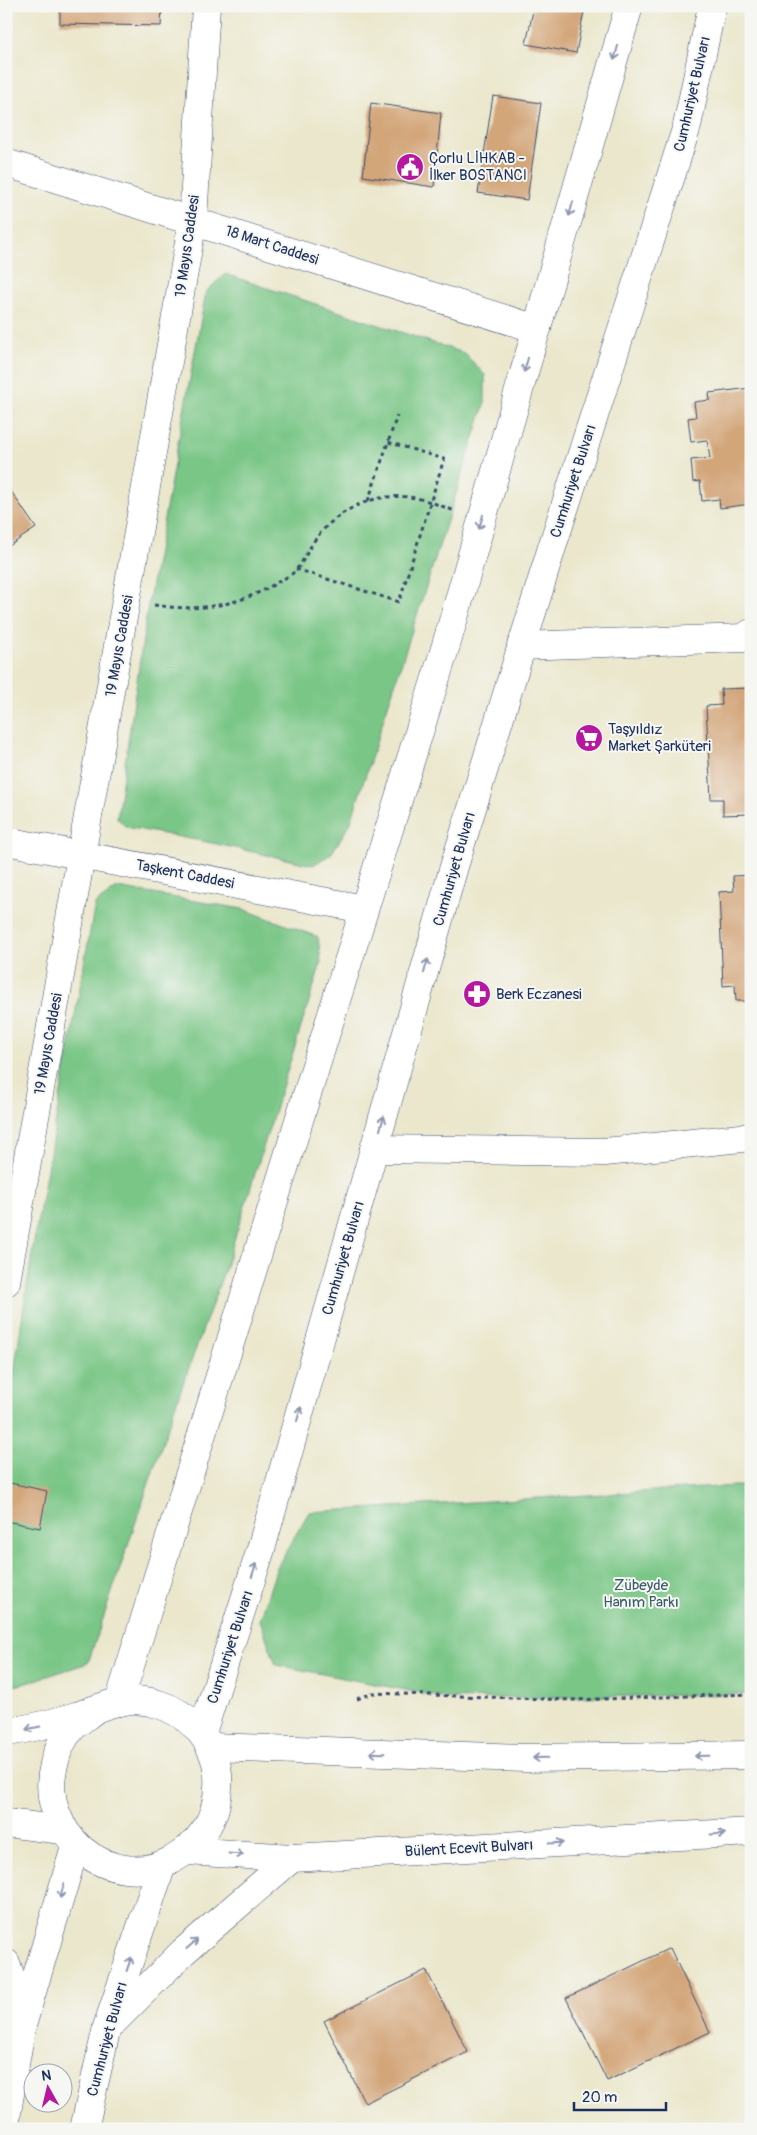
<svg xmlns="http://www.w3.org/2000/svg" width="757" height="2135" font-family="Pangolin,sans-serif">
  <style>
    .green { fill: #79c686; stroke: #4a7a72 }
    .building { fill: #d3a67a }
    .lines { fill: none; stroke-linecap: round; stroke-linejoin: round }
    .minor-casing { stroke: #3a4b6e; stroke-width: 29 }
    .major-casing { stroke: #3a4b6e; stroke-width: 29 }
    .path { stroke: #3a4b6e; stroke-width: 3; stroke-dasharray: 4 4; stroke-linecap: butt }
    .minor { stroke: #fff; stroke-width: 28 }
    .major { stroke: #fff; stroke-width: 28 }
    .oneway { stroke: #8d97ae }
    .labels { text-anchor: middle; stroke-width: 4; stroke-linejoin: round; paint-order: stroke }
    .street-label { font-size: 15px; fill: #1b2f5e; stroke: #f6f6f2 }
    .poi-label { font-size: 15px; fill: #1b2f5e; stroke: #f6f6f2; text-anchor: start }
    .park-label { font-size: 15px; fill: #375c6a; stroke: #f6f6f2 }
  </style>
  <rect width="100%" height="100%" fill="#f6f6f2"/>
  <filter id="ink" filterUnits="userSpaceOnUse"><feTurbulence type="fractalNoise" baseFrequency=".02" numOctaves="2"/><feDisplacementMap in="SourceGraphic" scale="10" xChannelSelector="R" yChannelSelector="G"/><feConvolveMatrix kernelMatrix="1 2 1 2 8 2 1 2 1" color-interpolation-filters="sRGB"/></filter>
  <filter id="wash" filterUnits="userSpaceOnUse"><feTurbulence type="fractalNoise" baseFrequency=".0096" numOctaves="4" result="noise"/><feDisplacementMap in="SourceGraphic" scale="20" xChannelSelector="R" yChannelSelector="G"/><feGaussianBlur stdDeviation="1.12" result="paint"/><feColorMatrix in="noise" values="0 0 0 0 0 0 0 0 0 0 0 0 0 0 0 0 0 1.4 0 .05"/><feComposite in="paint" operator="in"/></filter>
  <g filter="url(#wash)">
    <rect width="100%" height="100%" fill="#ebe7cc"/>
    <g class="green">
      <path d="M225 274 464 353 485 375V403L350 824 331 854 313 865 212 843 126 827 117 818 148 605 206 292Z"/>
      <path d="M117 888 243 909 318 937 321 963 226 1266 175 1406 88 1663 20 1685 6 1686V1424L33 1247 95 904Z"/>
      <path d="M751 1485V1694L452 1699 276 1665 260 1620 277 1567 309 1512Z"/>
    </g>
    <g id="blocks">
      <g class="building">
        <path d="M60 6H162L161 26 60 24Z"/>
        <path d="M534 6H585L576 53 526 44Z"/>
        <path d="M493 96 541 103 527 200 478 193Z"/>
        <path d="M371 103 441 113 434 187 363 176Z"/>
        <path d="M751 388V504L720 508 719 499 702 501 700 481 693 482 691 460 710 458 707 440 691 442 688 418 696 417 694 402 710 400 709 393Z"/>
        <path d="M6 484 36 528 6 548Z"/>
        <path d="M751 688V814L723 815V799H711L706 706 722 705 721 689Z"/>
        <path d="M751 875V1001H736L735 985 723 986 719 892 734 891 733 876Z"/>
        <path d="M10 1483 47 1491 40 1528 6 1521V1505Z"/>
        <path d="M670 1948 710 2032 607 2081 566 1998Z"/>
        <path d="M426 1970 468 2052 365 2103 324 2021Z"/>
      </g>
    </g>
  </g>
  <g filter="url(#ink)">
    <use href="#blocks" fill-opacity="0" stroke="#3a4b6e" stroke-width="1"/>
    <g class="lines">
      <g class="minor-casing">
        <g id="minor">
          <path d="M6 163 537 329"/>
          <path d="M521 646 744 638 751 633"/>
          <path d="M6 841 364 909"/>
          <path d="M374 1149 605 1152 751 1137"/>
          <path d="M6 1282 193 220 206 6"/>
          <path d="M6 1963 17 1995 20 2022"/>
          <path d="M112 2023 183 1952 292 1858"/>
          <path d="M6 2118 21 2029 76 1844"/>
          <path d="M84 2129 107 2027 162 1865"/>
        </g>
      </g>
      <g class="major-casing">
        <g id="major">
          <path d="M119 1702 447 642 629 6"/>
          <path d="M6 1732C30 1729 53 1723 76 1716 90 1712 105 1704 119 1702 147 1696 175 1707 195 1726 211 1742 220 1765 218 1787 217 1819 200 1844 172 1860 109 1894 36 1832 54 1764 57 1751 63 1737 73 1727 79 1721 87 1716 93 1711"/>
          <path d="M202 1733 261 1549 453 870 553 544 687 126 712 6"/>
          <path d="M211 1747 526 1758 751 1755"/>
          <path d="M6 1823 63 1830"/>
          <path d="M187 1851 292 1858 751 1832"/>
        </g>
      </g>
      <g class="path">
        <path d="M368 501 397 416"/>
        <path d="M296 569 399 602 444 459 388 442"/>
        <path d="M154 605C198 612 240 606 278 582 283 579 290 576 294 572 304 562 309 547 317 537 338 510 373 493 408 497 423 498 441 506 455 511"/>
        <path d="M357 1699 373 1693 572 1700 751 1694"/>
      </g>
      <use href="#minor" class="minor"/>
      <use href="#major" class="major"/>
    </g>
    <defs><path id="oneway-shaft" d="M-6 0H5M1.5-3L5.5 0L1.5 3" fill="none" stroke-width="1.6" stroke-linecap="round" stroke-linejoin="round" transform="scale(1.25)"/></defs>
    <g class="oneway">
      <use href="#oneway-shaft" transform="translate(616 53) rotate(106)"/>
      <use href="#oneway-shaft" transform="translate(571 209) rotate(106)"/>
      <use href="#oneway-shaft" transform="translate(526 365) rotate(106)"/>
      <use href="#oneway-shaft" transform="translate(481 522) rotate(106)"/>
      <use href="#oneway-shaft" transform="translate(426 966) rotate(-74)"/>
      <use href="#oneway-shaft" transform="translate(382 1123) rotate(-74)"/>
      <use href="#oneway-shaft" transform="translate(299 1414) rotate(-74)"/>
      <use href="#oneway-shaft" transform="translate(254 1570) rotate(-72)"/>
      <use href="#oneway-shaft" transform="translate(33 1728) rotate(169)"/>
      <use href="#oneway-shaft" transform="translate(377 1753) rotate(-178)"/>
      <use href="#oneway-shaft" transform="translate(702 1756) rotate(179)"/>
      <use href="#oneway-shaft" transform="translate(540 1758) rotate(179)"/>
      <use href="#oneway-shaft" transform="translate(718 1834) rotate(-3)"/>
      <use href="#oneway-shaft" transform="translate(556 1843) rotate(-3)"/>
      <use href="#oneway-shaft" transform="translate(236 1854) rotate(4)"/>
      <use href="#oneway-shaft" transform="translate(62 1891) rotate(106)"/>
      <use href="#oneway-shaft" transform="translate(192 1944) rotate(-41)"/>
      <use href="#oneway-shaft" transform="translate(129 1964) rotate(-71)"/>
    </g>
  </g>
  <defs>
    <g id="civic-disc" transform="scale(1.4375)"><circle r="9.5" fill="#b5179e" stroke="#f6f6f2"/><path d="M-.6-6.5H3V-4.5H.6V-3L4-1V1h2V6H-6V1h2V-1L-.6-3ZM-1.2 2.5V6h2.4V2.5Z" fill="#fff"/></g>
    <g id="supermarket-disc" transform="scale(1.4375)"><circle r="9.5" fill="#b5179e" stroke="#f6f6f2"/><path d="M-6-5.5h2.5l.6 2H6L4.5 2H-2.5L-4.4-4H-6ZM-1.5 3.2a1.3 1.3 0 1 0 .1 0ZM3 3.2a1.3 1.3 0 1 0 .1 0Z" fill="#fff"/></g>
    <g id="pharmacy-disc" transform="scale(1.4375)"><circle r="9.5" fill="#b5179e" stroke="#f6f6f2"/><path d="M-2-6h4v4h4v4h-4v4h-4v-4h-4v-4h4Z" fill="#fff"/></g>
  </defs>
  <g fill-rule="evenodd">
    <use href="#civic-disc" x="410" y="167"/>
    <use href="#supermarket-disc" x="589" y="738"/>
    <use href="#pharmacy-disc" x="477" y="994"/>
  </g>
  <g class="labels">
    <g class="street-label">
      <text transform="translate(692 94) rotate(-77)" y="5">Cumhuriyet Bulvarı</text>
      <text transform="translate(272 245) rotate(18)" y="5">18 Mart Caddesi</text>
      <text transform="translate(187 246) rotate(-82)" y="5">19 Mayıs Caddesi</text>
      <text transform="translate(573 481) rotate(-72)" y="5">Cumhuriyet Bulvarı</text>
      <text transform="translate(119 646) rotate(-80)" y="5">19 Mayıs Caddesi</text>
      <text transform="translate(454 869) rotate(-74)" y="5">Cumhuriyet Bulvarı</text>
      <text transform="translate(185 874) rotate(11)" y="5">Taşkent Caddesi</text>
      <text transform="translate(48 1044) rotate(-80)" y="5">19 Mayıs Caddesi</text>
      <text transform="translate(343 1258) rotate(-74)" y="5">Cumhuriyet Bulvarı</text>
      <text transform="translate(230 1647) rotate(-72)" y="5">Cumhuriyet Bulvarı</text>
      <text transform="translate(469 1848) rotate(-3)" y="5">Bülent Ecevit Bulvarı</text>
      <text transform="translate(107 2039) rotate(-75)" y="5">Cumhuriyet Bulvarı</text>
    </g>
    <g class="poi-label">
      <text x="429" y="163">Çorlu LİHKAB -<tspan x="429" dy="17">İlker BOSTANCI</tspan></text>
      <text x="608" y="734">Taşyıldız<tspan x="608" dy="17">Market Şarküteri</tspan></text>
      <text x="496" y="999">Berk Eczanesi</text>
    </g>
    <g class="park-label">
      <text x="641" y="1590">Zübeyde<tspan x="641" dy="17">Hanım Parkı</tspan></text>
    </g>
  </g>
  <rect width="757" height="2135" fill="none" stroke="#f6f6f2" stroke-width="25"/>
  <g transform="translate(48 2088) rotate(352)"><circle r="24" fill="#f6f6f2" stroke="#9ea6b7"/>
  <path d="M0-4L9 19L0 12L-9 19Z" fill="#b5179e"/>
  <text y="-8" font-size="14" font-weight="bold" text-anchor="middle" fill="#1b2f5e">N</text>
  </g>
  <path d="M574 2102v8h92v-8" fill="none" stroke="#1b2f5e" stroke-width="2.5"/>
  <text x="582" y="2102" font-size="15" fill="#1b2f5e" stroke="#f6f6f2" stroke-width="4" paint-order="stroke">20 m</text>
</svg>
